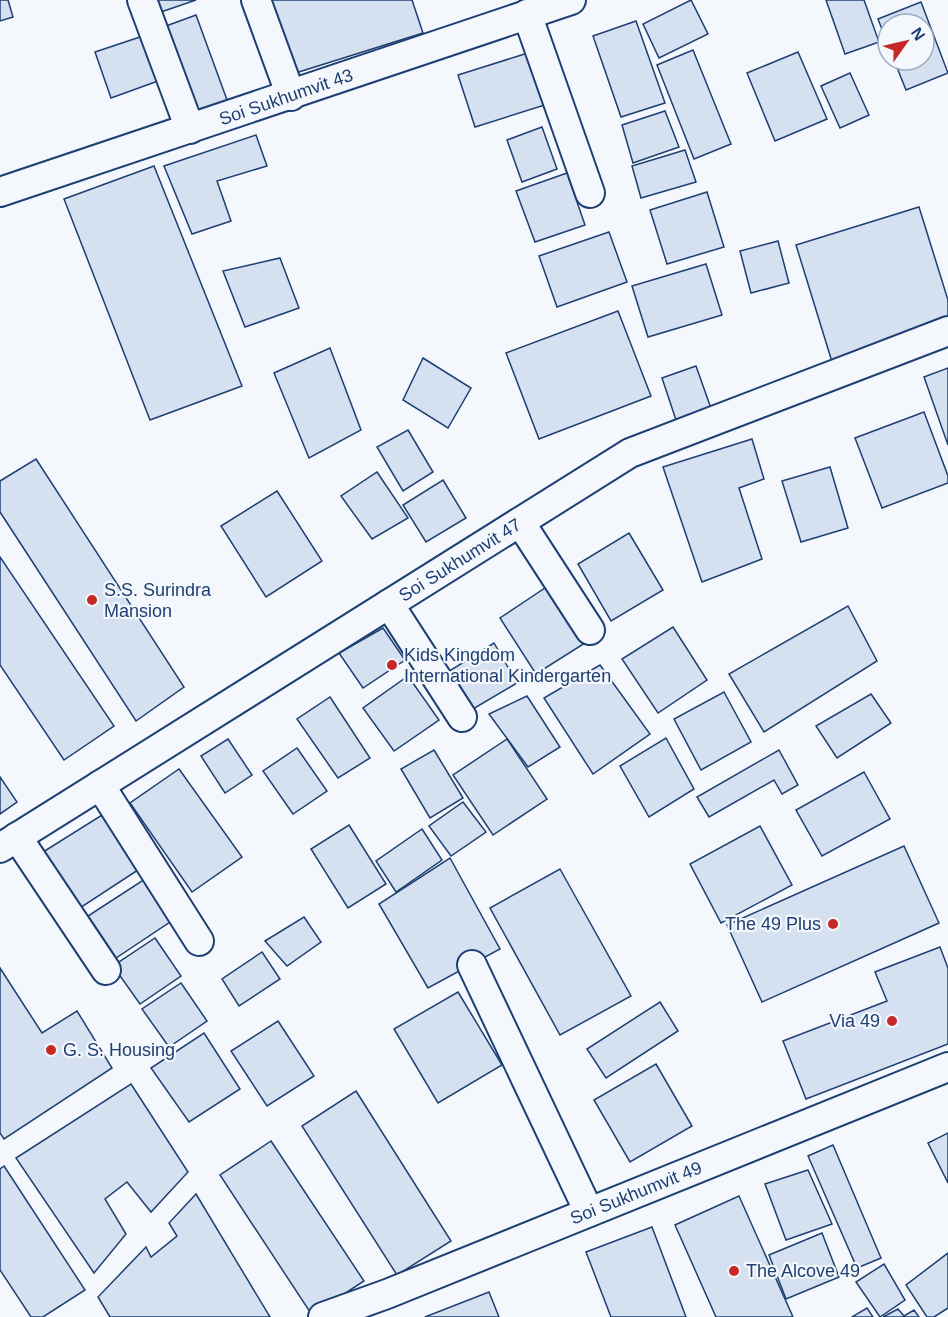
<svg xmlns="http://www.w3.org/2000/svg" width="948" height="1317" font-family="Helvetica,sans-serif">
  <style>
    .building { fill: #d5e0f0; stroke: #1d3f73; stroke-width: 1.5 }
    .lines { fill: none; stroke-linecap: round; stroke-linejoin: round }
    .minor-casing { stroke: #1d3f73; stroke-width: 32 }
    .minor { stroke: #f4f7fb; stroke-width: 28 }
    .poi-dot { fill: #c62828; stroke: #f4f7fb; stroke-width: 2 }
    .labels { text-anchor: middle; stroke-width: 4.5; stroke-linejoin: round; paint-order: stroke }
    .street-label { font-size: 18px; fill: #1d3f73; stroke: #f4f7fb }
    .poi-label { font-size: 18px; fill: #1d3f73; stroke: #f4f7fb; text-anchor: start }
  </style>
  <rect width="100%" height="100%" fill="#f4f7fb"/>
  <g class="building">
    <path d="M0 0H8L13 17 0 21Z"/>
    <path d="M153 0H196L158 13Z"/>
    <path d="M262 0H412L423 33 286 76Z"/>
    <path d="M691 0 708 34 659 58 643 24Z"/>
    <path d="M826 0H864L879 42 845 54Z"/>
    <path d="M921 2 948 73 906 90 894 60H924V24H888V45L878 19Z"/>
    <path d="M196 15 230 108 201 118 166 26Z"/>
    <path d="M636 21 665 103 621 117 593 36Z"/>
    <path d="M143 36 158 81 111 98 95 52Z"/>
    <path d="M693 50 731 144 694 159 657 65Z"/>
    <path d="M531 52 551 103 475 127 458 75Z"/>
    <path d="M798 52 827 119 775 141 747 73Z"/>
    <path d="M850 73 869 115 840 128 821 86Z"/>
    <path d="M665 111 679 147 633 163 622 125Z"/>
    <path d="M542 127 557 169 522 182 507 140Z"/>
    <path d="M256 135 267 166 217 181 231 221 192 234 164 166Z"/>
    <path d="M685 150 696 182 641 198 632 166Z"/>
    <path d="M154 166 242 386 150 420 64 199Z"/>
    <path d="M567 173 585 225 535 242 516 191Z"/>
    <path d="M707 192 724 247 667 264 650 210Z"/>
    <path d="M919 207 948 300V329L833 365 796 245Z"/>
    <path d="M609 232 627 282 557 307 539 256Z"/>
    <path d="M778 241 789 283 751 293 740 251Z"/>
    <path d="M280 258 299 308 245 327 223 271Z"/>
    <path d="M706 264 722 315 648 337 632 286Z"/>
    <path d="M618 311 651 396 539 439 506 353Z"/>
    <path d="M330 348 361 430 309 458 274 373Z"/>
    <path d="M423 358 471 388 448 428 403 400Z"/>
    <path d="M696 366 713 414 678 426 662 378Z"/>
    <path d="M948 368V445L924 377Z"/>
    <path d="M924 412 948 476V483L882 508 855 438Z"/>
    <path d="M408 430 433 472 403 491 377 447Z"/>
    <path d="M752 439 764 479 739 488 762 559 702 582 663 467Z"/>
    <path d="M36 459 184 687 136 721 0 512V481Z"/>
    <path d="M830 467 848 528 801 542 782 481Z"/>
    <path d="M377 472 408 518 372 539 341 496Z"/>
    <path d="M443 480 466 518 426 542 403 505Z"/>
    <path d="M277 491 322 561 266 597 221 526Z"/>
    <path d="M629 533 663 590 611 621 578 564Z"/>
    <path d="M0 557 114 726 64 760 0 665Z"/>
    <path d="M548 586 585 643 536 674 500 618Z"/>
    <path d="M848 606 877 661 764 732 729 674Z"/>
    <path d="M673 627 707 680 658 713 622 659Z"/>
    <path d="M383 628 405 660 363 688 339 653Z"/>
    <path d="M494 643 517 683 473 709 451 670Z"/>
    <path d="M600 665 650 734 593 774 544 698Z"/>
    <path d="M408 676 439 720 394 751 363 708Z"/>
    <path d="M724 692 751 742 701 770 674 719Z"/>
    <path d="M871 694 891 723 837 758 816 726Z"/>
    <path d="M527 696 560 747 528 767 489 714Z"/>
    <path d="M330 697 370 758 338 778 297 719Z"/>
    <path d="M666 738 694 789 649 817 620 766Z"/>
    <path d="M228 739 252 775 225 793 201 756Z"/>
    <path d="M507 739 547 799 493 835 453 775Z"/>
    <path d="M297 748 327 791 293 814 263 771Z"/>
    <path d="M434 750 463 798 430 818 401 769Z"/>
    <path d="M779 750 798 785 782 794 774 780 709 817 697 797Z"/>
    <path d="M179 769 242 857 192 892 130 803Z"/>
    <path d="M864 772 890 819 822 856 796 810Z"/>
    <path d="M0 777 17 802 0 814Z"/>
    <path d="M463 802 486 832 451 856 429 826Z"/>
    <path d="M102 815 138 870 80 908 43 852Z"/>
    <path d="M349 825 386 884 348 908 311 849Z"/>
    <path d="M760 826 792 885 721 923 690 864Z"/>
    <path d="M422 829 442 860 396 892 376 861Z"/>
    <path d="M904 846 939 923 762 1002 727 925Z"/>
    <path d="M450 858 500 949 428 988 379 904Z"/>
    <path d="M560 869 631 996 560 1035 490 908Z"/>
    <path d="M148 877 176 918 116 958 88 916Z"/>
    <path d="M304 917 321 942 287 966 265 941Z"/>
    <path d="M155 938 181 976 140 1004 113 966Z"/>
    <path d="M940 947 948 968V1044L806 1099 783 1041 887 1001 875 972Z"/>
    <path d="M262 952 280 979 239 1006 222 979Z"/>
    <path d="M0 968 42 1033 77 1011 112 1068 4 1139 0 1133Z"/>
    <path d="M181 983 207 1021 169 1047 142 1009Z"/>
    <path d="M458 992 502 1065 438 1103 394 1029Z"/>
    <path d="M660 1002 678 1031 606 1078 587 1049Z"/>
    <path d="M278 1021 314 1076 267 1106 231 1051Z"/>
    <path d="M204 1033 240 1089 189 1122 151 1068Z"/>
    <path d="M656 1064 692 1126 630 1162 594 1100Z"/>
    <path d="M131 1084 188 1172 151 1212 127 1182 105 1199 126 1234 94 1273 16 1158Z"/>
    <path d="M356 1091 451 1241 397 1275 302 1126Z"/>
    <path d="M948 1133V1183L928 1143Z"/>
    <path d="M271 1141 364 1281 312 1315 220 1175Z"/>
    <path d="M833 1145 881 1258 857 1268 808 1156Z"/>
    <path d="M4 1166 85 1290 43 1317H31L0 1270V1169Z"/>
    <path d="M808 1170 832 1224 786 1240 765 1184Z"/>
    <path d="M196 1194 270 1317H110L98 1297 146 1247 151 1257 177 1236 169 1223Z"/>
    <path d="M739 1196 793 1317H716L675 1225Z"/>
    <path d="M652 1227 686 1317H611L586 1252Z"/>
    <path d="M822 1233 839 1277 786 1299 769 1255Z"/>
    <path d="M948 1253V1308L934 1317H927L906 1285Z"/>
    <path d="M884 1264 905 1300 880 1317 856 1282Z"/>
    <path d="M489 1292 499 1317H425Z"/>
    <path d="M867 1308 873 1317H852Z"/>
    <path d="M898 1309 904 1316 914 1310 919 1317H883Z"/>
  </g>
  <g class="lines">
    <g class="minor-casing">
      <g id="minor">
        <path d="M142 0 190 129"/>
        <path d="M256 0 291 96"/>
        <path d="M527 14 590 193"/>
        <path d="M0 192 571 0"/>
        <path d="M520 522 590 630"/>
        <path d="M389 604 462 717"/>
        <path d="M100 785 199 941"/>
        <path d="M17 837 106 970"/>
        <path d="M0 848 630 453 948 331"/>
        <path d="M472 965 589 1212"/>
        <path d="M323 1317 387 1294 948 1067"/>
      </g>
    </g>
    <use href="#minor" class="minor"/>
  </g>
  <g class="poi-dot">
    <circle cx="92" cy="600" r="6"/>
    <circle cx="392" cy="665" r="6"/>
    <circle cx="833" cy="924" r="6"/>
    <circle cx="892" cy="1021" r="6"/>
    <circle cx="51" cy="1050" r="6"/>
    <circle cx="734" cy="1271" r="6"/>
  </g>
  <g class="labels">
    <g class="street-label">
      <text transform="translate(286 97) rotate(-19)" y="6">Soi Sukhumvit 43</text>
      <text transform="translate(460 560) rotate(-32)" y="6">Soi Sukhumvit 47</text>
      <text transform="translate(636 1193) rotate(-22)" y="6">Soi Sukhumvit 49</text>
    </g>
    <g class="poi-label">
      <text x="104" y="596">S.S. Surindra<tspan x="104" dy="21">Mansion</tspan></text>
      <text x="404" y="661">Kids Kingdom<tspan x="404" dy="21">International Kindergarten</tspan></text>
      <text x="821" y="930" text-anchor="end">The 49 Plus</text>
      <text x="880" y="1027" text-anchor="end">Via 49</text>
      <text x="63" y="1056">G. S. Housing</text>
      <text x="746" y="1277">The Alcove 49</text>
    </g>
  </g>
  <g transform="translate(906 42) rotate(56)"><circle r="28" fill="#f4f7fb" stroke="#9eadc5" stroke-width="1.5"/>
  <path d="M0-4.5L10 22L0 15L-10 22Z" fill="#c62828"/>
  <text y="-9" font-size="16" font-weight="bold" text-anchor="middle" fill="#1d3f73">N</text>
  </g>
</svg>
